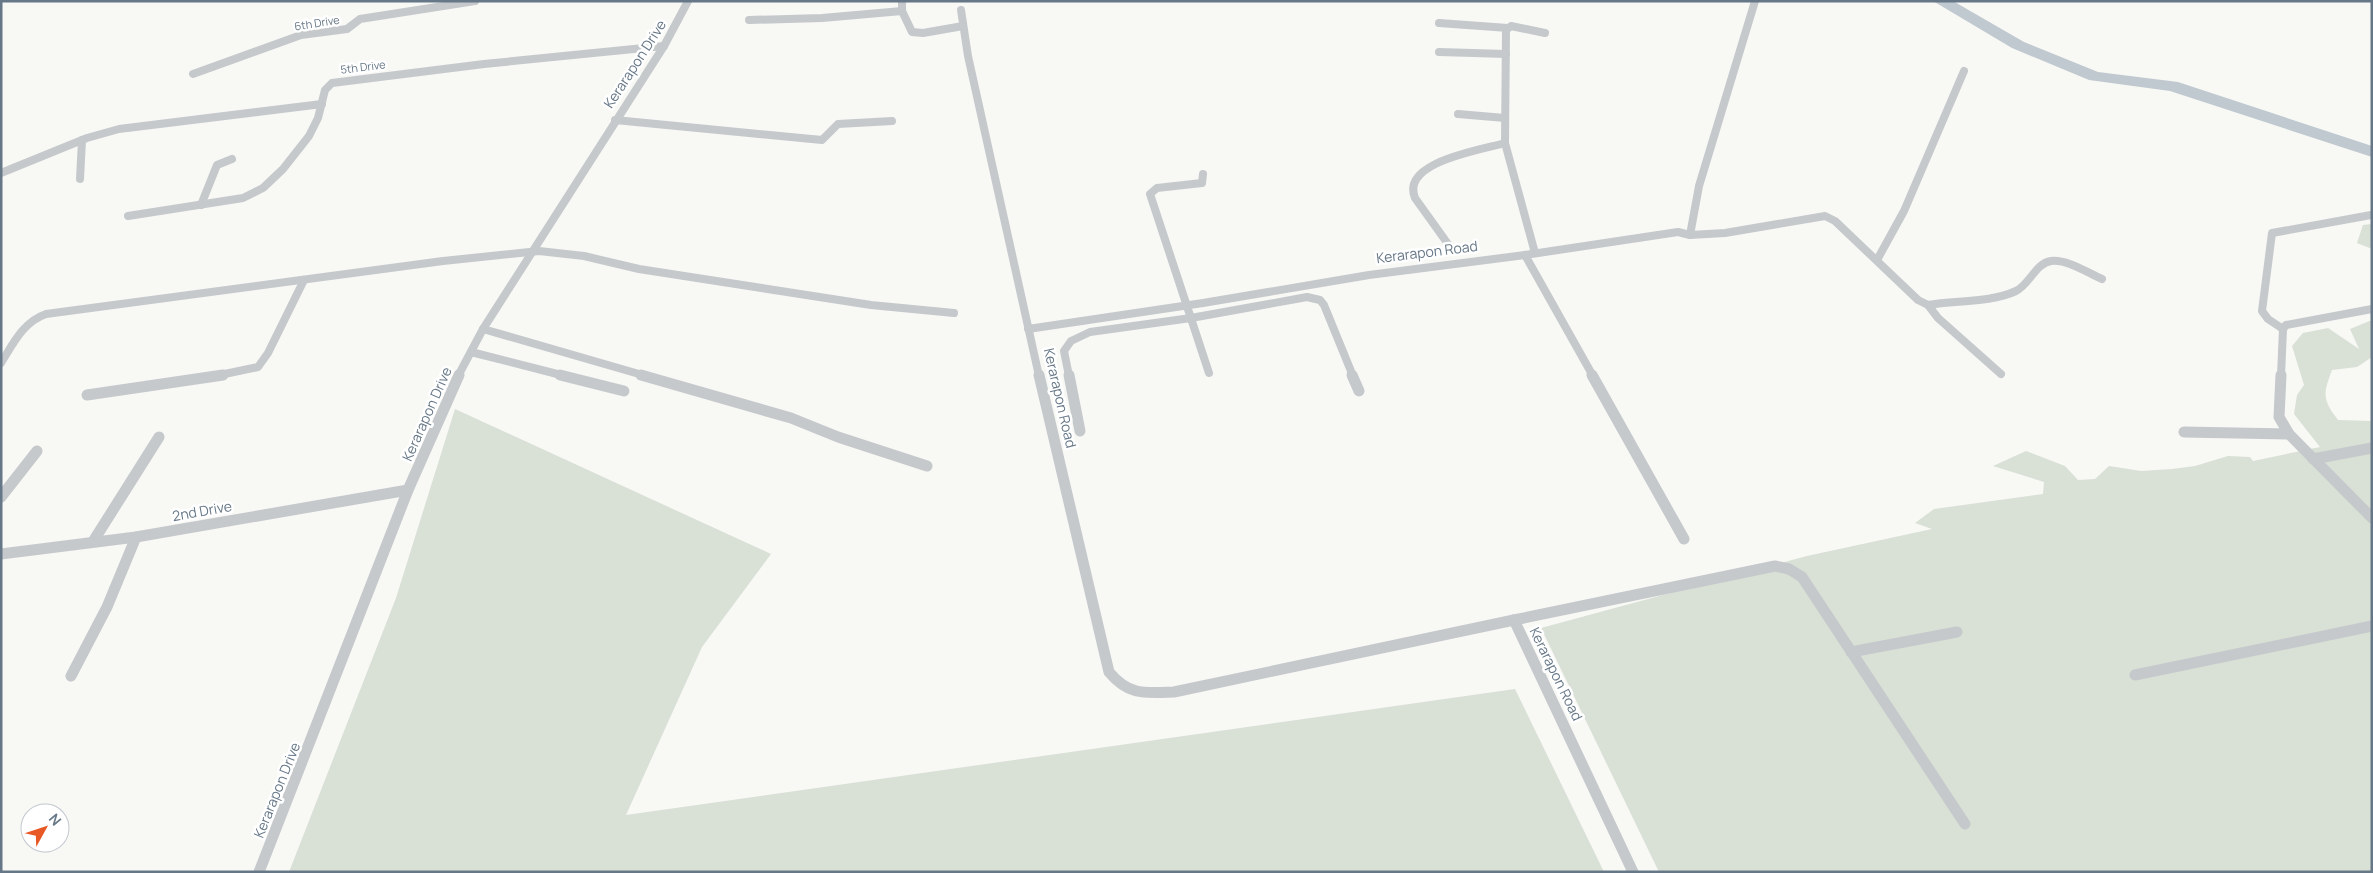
<svg xmlns="http://www.w3.org/2000/svg" width="2373" height="873" font-family="Manrope,sans-serif">
  <style>
    .green { fill: #d9e0d6 }
    .lines { fill: none; stroke-linecap: round; stroke-linejoin: round }
    .river { fill: #c0c9cf; fill-rule: evenodd }
    .minor-far1 { stroke: #c5c9cc; stroke-width: 8 }
    .minor { stroke: #c5c9cc; stroke-width: 11 }
    .labels { text-anchor: middle; stroke-width: 5; stroke-linejoin: round; paint-order: stroke }
    .far-street-label { font-size: 11px; fill: #667787; stroke: #fff }
    .street-label { font-size: 14px; fill: #667787; stroke: #fff }
  </style>
  <rect width="100%" height="100%" fill="#f8f8f5"/>
  <g class="green">
    <path d="M2372 224V249L2357 243 2363 225Z"/>
    <path d="M2372 320V357L2357 367 2332 370C2323 394 2322 399 2338 420L2372 421V872H1659L1541 628 1807 556 1932 529 1915 523 1934 509 2043 494 2044 482 1993 466 2026 451 2065 466 2078 480 2095 479 2109 466 2141 471 2172 469 2195 466 2228 456 2250 457 2253 461 2320 447 2294 414 2297 395 2304 385 2292 346 2303 333 2328 328 2359 349 2350 329Z"/>
    <path d="M455 409 771 554 702 647 626 815 1515 689 1604 872H289L396 598Z"/>
  </g>
  <g class="lines">
    <path class="river" d="M1933 1H1953L2024 42 2098 72 2178 82 2372 146V157L2170 91 2089 80 2012 48Z"/>
    <g class="minor-far1">
      <path d="M902 1V11L912 32 923 33 963 26"/>
      <path d="M961 10 968 56 1039 376"/>
      <path d="M749 20 822 18 902 11"/>
      <path d="M1439 23 1508 28"/>
      <path d="M1439 52 1506 54"/>
      <path d="M193 74 301 35 347 29 360 19 475 1"/>
      <path d="M1458 114 1505 118"/>
      <path d="M615 120 822 140 838 124 892 121"/>
      <path d="M1 173 87 138 119 129 322 104"/>
      <path d="M1203 174 1202 183 1157 188 1150 194 1209 373"/>
      <path d="M80 179 82 140"/>
      <path d="M201 205 217 165 232 159"/>
      <path d="M128 216 243 198 263 188 283 169 309 136 318 118 325 90 332 83 484 64 664 46"/>
      <path d="M1690 235 1725 233 1825 216 1835 221 1918 300 1928 305C1956 300 1990 303 2016 291 2029 285 2036 263 2051 261 2067 259 2088 273 2102 279"/>
      <path d="M1448 244 1415 198C1400 162 1481 150 1505 143"/>
      <path d="M1535 253 1505 143 1506 30 1511 26 1545 33"/>
      <path d="M1525 255 1593 376"/>
      <path d="M1877 260 1904 211 1964 71"/>
      <path d="M1928 305 1938 318 2001 374"/>
      <path d="M483 329 646 376"/>
      <path d="M1028 329 1203 303 1369 275 1525 255 1678 232 1690 235 1699 186 1755 1"/>
      <path d="M2283 329 2268 319 2262 311 2272 233 2371 215"/>
      <path d="M471 352 565 376"/>
      <path d="M1 363C13 344 23 322 46 314L443 261 539 251 584 256 639 269 871 305 954 313"/>
      <path d="M215 376 258 367 268 353 304 280"/>
      <path d="M458 376 483 329 664 46 688 1"/>
      <path d="M1069 376 1064 351 1071 341 1090 332 1191 318 1307 297 1320 300 1324 305 1353 376"/>
      <path d="M2281 376 2283 329 2286 325 2372 309"/>
    </g>
    <g class="minor">
      <path d="M560 375 624 391"/>
      <path d="M641 375 791 418 838 437 927 466"/>
      <path d="M1039 375 1109 672C1129 696 1145 693 1174 692L1514 620 1633 872"/>
      <path d="M1069 375 1080 431"/>
      <path d="M1352 375 1359 391"/>
      <path d="M1592 375 1684 539"/>
      <path d="M2281 375 2279 417 2289 434 2372 518"/>
      <path d="M87 395 223 375"/>
      <path d="M2184 432 2289 434"/>
      <path d="M2313 459 2372 448"/>
      <path d="M1 497 37 451"/>
      <path d="M94 540 159 437"/>
      <path d="M1 554 136 537 408 490"/>
      <path d="M1514 620 1775 566 1789 569 1802 577 1965 824"/>
      <path d="M1851 652 1957 632"/>
      <path d="M2135 675 2372 626"/>
      <path d="M71 676 107 607 136 537"/>
      <path d="M259 872 408 490 459 375"/>
    </g>
  </g>
  <g class="labels">
    <g class="far-street-label">
      <text transform="translate(317 23) rotate(-9)" y="4">6th Drive</text>
      <text transform="translate(363 67) rotate(-7)" y="4">5th Drive</text>
    </g>
    <g class="street-label">
      <text transform="translate(635 64) rotate(-57)" y="5">Kerarapon Drive</text>
      <text transform="translate(1427 252) rotate(-7)" y="5">Kerarapon Road</text>
      <text transform="translate(1060 398) rotate(77)" y="5">Kerarapon Road</text>
      <text transform="translate(427 414) rotate(-66)" y="5">Kerarapon Drive</text>
      <text transform="translate(202 511) rotate(-10)" y="5">2nd Drive</text>
      <text transform="translate(1556 674) rotate(64)" y="5">Kerarapon Road</text>
      <text transform="translate(277 790) rotate(-68)" y="5">Kerarapon Drive</text>
    </g>
  </g>
  <rect width="2373" height="873" fill="none" stroke="#667787" stroke-width="5"/>
  <g transform="translate(45 828) rotate(50)"><circle r="24" fill="#ffffff" stroke="#c2c9cf"/>
  <path d="M0-4L9 19L0 12L-9 19Z" fill="#e85824"/>
  <text y="-8" font-size="14" font-weight="bold" text-anchor="middle" fill="#667787">N</text>
  </g>
</svg>
